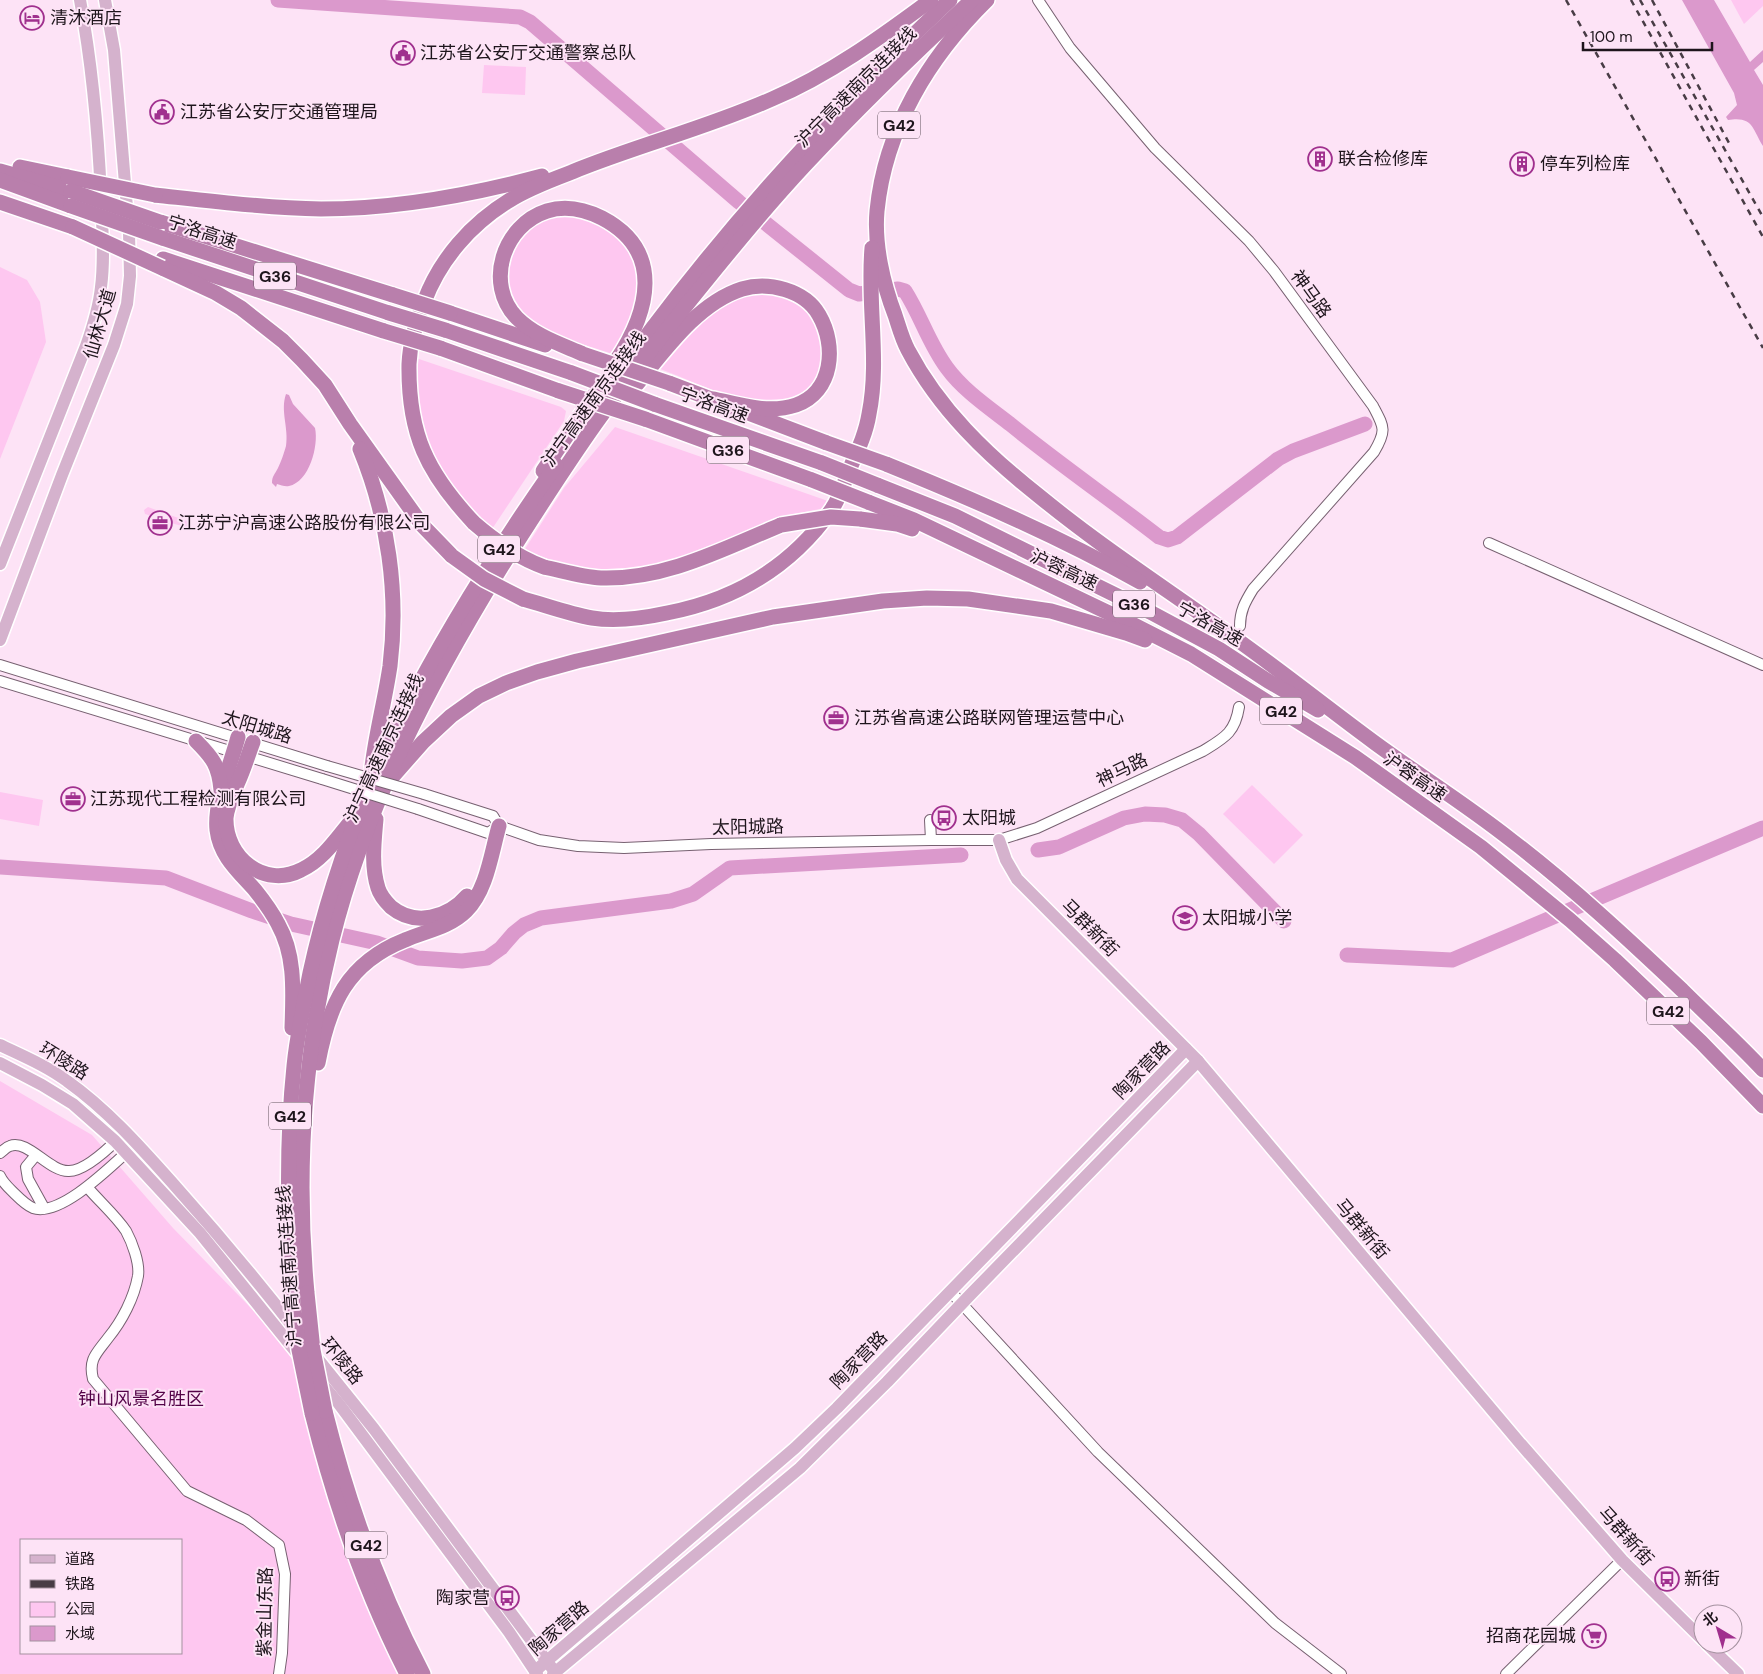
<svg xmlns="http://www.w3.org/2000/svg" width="1763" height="1674" font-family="'DM Sans','Noto Sans SC',sans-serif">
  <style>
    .green { fill: #fec7f0; fill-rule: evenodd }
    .water { fill: #db99cc }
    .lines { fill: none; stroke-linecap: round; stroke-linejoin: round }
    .river { stroke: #db99cc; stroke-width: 15 }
    .minor-casing { stroke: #776171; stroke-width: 12 }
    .major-casing { stroke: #fff; stroke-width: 15 }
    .highway-casing { stroke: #fff; stroke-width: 18 }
    .minor { stroke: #fff; stroke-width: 10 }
    .major { stroke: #d5b2cd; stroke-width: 12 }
    .highway { stroke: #b97fac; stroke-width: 15 }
    .rail { stroke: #483c45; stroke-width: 2.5; stroke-dasharray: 6 6; stroke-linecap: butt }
    .minor-bridge-casing { stroke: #776171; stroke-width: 12; stroke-linecap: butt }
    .highway-bridge-casing { stroke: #fff; stroke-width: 18; stroke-linecap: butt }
    .minor-bridge { stroke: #fff; stroke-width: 10 }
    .highway-bridge { stroke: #b97fac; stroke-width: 15 }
    .labels { text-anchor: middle; stroke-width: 4; stroke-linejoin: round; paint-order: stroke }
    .shield { fill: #fde3f6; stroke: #61535d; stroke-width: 1 }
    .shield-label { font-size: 16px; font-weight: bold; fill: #1e151c }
    .poi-label { font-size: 18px; fill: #1e151c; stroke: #fde3f6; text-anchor: start }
    .street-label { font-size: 18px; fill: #1e151c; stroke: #fde3f6 }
    .park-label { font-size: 18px; fill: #540348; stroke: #fde3f6 }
  </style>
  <rect width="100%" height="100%" fill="#fde3f6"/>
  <g class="green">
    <path d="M1731 0H1763V6L1744 24Z"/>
    <path d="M484 65 526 67 525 95 482 93Z"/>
    <path d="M568 214 600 222 626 243 640 274 636 312 613 354 550 334 531 323 516 309 508 294 507 255 529 227 550 217Z"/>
    <path d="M0 267 27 280 40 302 46 342 0 459Z"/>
    <path d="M757 292C773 293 788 296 800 305 815 316 826 346 823 363 820 387 793 406 770 404 733 402 693 381 658 368 679 344 700 316 728 300 736 295 748 294 757 292Z"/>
    <path d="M416 358 561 407 566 411 564 421 492 529C462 504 431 465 422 427 416 405 417 381 416 358Z"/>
    <path d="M615 427 828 501 825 508 789 515 670 561 630 570 596 569 558 564 525 549 564 488Z"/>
    <path d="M148 507 159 511 158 516 155 517 145 514 144 510Z"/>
    <path d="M170 515 187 521 188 526 185 527 168 522 167 519Z"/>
    <path d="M1252 785 1303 835 1274 864 1223 814Z"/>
    <path d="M0 792 43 800 39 826 0 819Z"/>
    <path d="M0 1081 92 1135 173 1228 290 1348 422 1674H0ZM21 1540H181V1653H21Z"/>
  </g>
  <g class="water">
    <path d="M1682 0H1714L1750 62 1763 50V62L1754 70 1763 85V146C1752 128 1753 116 1728 120L1726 117 1737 105 1734 93Z"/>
    <path d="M286 394 289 395 293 404 315 428C319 446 309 482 289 486 285 487 281 485 277 484L276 487 272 483C272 476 275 474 278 468 281 462 284 453 286 446 289 428 280 411 286 394Z"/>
  </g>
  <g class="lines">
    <g class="river">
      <path d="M278 0 520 17 530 22 739 202 849 290 859 294 898 289 905 291C921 316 929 344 947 368 963 390 988 407 1010 424 1058 463 1110 499 1159 537L1168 540 1177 537 1278 459 1293 451 1365 424"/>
      <path d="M1038 850 1059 847 1124 818 1145 814 1165 815 1182 820 1199 834 1284 921"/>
      <path d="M0 867 166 878 252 911 291 924 377 943 418 958 462 961 487 958 501 948 514 933 524 925 541 918 671 901 693 894 730 868 961 855"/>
      <path d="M1347 955 1452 960 1763 828"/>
    </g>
    <g class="minor-casing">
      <g id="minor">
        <path d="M1038 0 1070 48 1155 148 1249 241 1274 271 1373 406C1384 427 1387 430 1374 452L1253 589C1245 602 1240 611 1240 626"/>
        <path d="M1489 543 1763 665"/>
        <path d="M0 665 327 766"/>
        <path d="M0 681 322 779"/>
        <path d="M424 794 493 816 499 826 539 840 578 846 624 848 711 844 931 840H999L1037 828 1203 751C1224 738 1235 733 1239 707"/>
        <path d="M418 809 488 833 499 826"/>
        <path d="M930 820 931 840"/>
        <path d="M0 1153C3 1151 6 1147 10 1146 28 1139 49 1172 69 1171 85 1171 110 1147 120 1137"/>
        <path d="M36 1155 26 1167 28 1179 44 1208"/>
        <path d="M0 1176C3 1183 9 1188 15 1194 20 1199 26 1205 33 1208 62 1218 116 1161 137 1143"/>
        <path d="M88 1188C100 1202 116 1216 126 1231 132 1242 140 1263 138 1276 134 1298 122 1321 108 1338 97 1353 88 1359 93 1379L187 1491 246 1520 279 1545 285 1574 282 1653 279 1674"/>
        <path d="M950 1291 1098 1452 1275 1623 1341 1674"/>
        <path d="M1506 1674 1622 1560"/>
      </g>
    </g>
    <g class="major-casing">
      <g id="major">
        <path d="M0 564 86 346C93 326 99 307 101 287 105 257 102 226 101 196 98 131 92 64 80 0"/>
        <path d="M0 640 62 475 114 345 127 304 130 276 129 232 114 50 105 0"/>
        <path d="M999 840 1006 860 1017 879 1198 1061 1519 1442 1622 1560 1703 1640"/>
        <path d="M0 1045C23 1056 47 1066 67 1081 109 1111 142 1149 176 1187 218 1234 259 1283 298 1333"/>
        <path d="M0 1063 42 1085 73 1104 115 1141 200 1233 301 1358"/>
        <path d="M313 1353 374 1429 552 1668"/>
        <path d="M318 1379 339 1404 509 1632 537 1674"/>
        <path d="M1707 1644 1738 1674"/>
        <path d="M535 1671 795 1448 837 1408 1186 1049"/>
        <path d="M553 1674 800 1468 887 1382 971 1294 1198 1061"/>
      </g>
    </g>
    <g class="highway-casing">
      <g id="highway">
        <path d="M987 0C929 57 885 129 877 211 874 244 883 284 895 315 899 327 902 339 908 350 939 409 987 455 1039 496 1100 546 1165 588 1229 634 1279 669 1326 707 1375 743 1420 776 1467 805 1511 840 1571 886 1627 938 1682 990 1709 1017 1737 1042 1763 1070"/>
        <path d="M20 167 68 177"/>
        <path d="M0 171 71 191"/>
        <path d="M0 180 71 206"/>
        <path d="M155 195C210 201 266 208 321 209 396 209 471 195 542 176"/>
        <path d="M0 202 73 227"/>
        <path d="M160 222 393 295"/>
        <path d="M162 238 389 313"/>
        <path d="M163 259 384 331"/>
        <path d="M162 268 216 293 241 308 283 341 302 360 325 385 350 424 422 525 452 556"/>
        <path d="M450 313 545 345"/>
        <path d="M445 330 572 373"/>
        <path d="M440 348 559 391"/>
        <path d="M583 354C560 344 535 336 517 318 484 284 503 225 547 211 566 205 586 210 602 218 665 251 649 312 616 361"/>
        <path d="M669 383 827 443"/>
        <path d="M637 384C665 350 698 303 742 289 768 281 805 290 819 315 837 346 833 392 796 405 769 414 740 405 714 399"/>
        <path d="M603 397C703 251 822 121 950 0"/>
        <path d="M654 404 822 463"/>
        <path d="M645 419 812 480"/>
        <path d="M360 449C388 517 399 593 390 666 385 700 376 733 372 767"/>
        <path d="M886 464C972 499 1058 536 1140 582"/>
        <path d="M543 471 597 391"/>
        <path d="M877 485 955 516 1150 612 1219 649 1268 681 1318 710"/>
        <path d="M868 502 914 520 1132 624 1191 654 1355 757 1481 847 1570 920 1615 960 1701 1042 1763 1106"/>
        <path d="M860 519 897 524 912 529"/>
        <path d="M474 523C427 473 408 434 409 364 410 342 416 322 424 302 440 259 471 224 510 200 529 188 551 180 572 172 638 145 707 128 772 99 829 75 881 37 931 0"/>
        <path d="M544 567C563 571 582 577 601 578 665 580 723 549 781 525"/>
        <path d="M523 599C545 605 569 614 592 618 616 622 644 618 667 613 735 600 792 566 832 509 840 497 845 481 850 468 858 450 866 433 869 414 880 360 867 304 872 248"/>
        <path d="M238 737C231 764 214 802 217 830 220 856 238 871 255 890 263 900 272 912 278 924 296 956 293 993 292 1028"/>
        <path d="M196 741C213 758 219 766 221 790"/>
        <path d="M253 742C248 755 244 769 238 782 234 792 227 806 226 818 225 857 264 889 301 870 323 860 337 838 352 820"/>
        <path d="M393 776 423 742 451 716 479 696 506 683 537 672 577 661 773 617 883 601 927 598 968 599 1051 611 1126 633 1145 640"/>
        <path d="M376 819C374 842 371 866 378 888 380 895 386 902 391 907 415 927 448 918 467 896"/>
        <path d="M318 1063C329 1004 347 963 405 940 426 931 450 927 466 911 487 890 491 854 499 826"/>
        <path d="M307 1293C296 1175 303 1056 332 940 365 807 429 685 500 569 531 520 562 471 596 423 625 382 656 343 688 303 726 256 764 209 805 165 859 107 915 53 972 0"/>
        <path d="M292 1294C288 1217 286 1143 294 1066 297 1035 304 1004 310 973 324 908 344 848 369 786 379 761 392 737 404 713 448 627 500 545 556 465"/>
        <path d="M325 1411C348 1502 379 1590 423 1674"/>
        <path d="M312 1413C335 1505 364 1590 407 1674"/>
      </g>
    </g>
    <use href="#minor" class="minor"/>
    <use href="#major" class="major"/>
    <use href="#highway" class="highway"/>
    <g class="rail">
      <path d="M1566 0 1763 348"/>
      <path d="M1631 0 1763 237"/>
      <path d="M1640 0 1763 217"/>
      <path d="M1652 0 1729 143"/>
    </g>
    <g class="minor-bridge-casing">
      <g id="minor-bridge">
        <path d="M327 766 424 794"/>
        <path d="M322 779 418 809"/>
      </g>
    </g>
    <g class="highway-bridge-casing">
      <g id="highway-bridge">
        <path d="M68 177 155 195"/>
        <path d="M71 191 160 222"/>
        <path d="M71 206 162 238"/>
        <path d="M73 227 162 268"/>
        <path d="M393 295 450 313"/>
        <path d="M389 313 445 330"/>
        <path d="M384 331 440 348"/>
        <path d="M583 354 669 383"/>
        <path d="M572 373 654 404"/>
        <path d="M559 391 645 419"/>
        <path d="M827 443 886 464"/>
        <path d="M822 463 877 485"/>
        <path d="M812 480 868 502"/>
        <path d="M474 523C496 542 517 557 544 567"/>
        <path d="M781 525 831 517 860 519"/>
        <path d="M452 556 484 579 523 599"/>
        <path d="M307 1293 313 1350 325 1411"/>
        <path d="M292 1294 299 1350 312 1413"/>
      </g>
    </g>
    <use href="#minor-bridge" class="minor-bridge"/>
    <use href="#highway-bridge" class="highway-bridge"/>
  </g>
  <defs>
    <g id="hotel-ring" transform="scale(1.25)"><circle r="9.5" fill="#fde3f6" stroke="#a0308e" stroke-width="1.5"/><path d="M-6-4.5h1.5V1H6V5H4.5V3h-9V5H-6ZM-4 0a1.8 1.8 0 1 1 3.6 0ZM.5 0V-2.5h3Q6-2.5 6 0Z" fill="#a0308e"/></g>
    <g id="civic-ring" transform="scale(1.25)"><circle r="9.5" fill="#fde3f6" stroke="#a0308e" stroke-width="1.5"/><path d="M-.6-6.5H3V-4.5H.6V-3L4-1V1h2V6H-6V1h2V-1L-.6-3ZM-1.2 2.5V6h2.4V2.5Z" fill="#a0308e"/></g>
    <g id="building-ring" transform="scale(1.25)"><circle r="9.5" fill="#fde3f6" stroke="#a0308e" stroke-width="1.5"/><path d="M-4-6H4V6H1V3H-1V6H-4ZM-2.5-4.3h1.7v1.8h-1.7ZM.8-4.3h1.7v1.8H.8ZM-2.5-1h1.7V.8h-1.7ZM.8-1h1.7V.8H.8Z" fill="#a0308e"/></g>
    <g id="office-ring" transform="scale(1.25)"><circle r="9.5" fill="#fde3f6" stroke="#a0308e" stroke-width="1.5"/><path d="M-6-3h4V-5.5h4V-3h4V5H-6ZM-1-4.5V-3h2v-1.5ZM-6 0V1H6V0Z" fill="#a0308e"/></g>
    <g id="bus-ring" transform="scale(1.25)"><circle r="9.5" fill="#fde3f6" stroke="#a0308e" stroke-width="1.5"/><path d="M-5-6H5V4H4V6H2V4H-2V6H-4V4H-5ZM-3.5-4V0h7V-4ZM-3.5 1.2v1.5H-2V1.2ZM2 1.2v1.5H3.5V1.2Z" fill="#a0308e"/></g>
    <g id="school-ring" transform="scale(1.25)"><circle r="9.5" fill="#fde3f6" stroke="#a0308e" stroke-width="1.5"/><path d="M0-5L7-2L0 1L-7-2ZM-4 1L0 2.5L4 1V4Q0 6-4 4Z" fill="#a0308e"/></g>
    <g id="supermarket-ring" transform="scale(1.25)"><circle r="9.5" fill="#fde3f6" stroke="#a0308e" stroke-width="1.5"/><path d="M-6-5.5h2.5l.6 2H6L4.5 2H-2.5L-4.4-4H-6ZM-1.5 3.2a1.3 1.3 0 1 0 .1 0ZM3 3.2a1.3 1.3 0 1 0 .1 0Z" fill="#a0308e"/></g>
  </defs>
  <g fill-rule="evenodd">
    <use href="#hotel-ring" x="32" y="18"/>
    <use href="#civic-ring" x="403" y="53"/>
    <use href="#civic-ring" x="162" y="112"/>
    <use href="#building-ring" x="1320" y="159"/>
    <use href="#building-ring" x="1522" y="164"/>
    <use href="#office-ring" x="160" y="523"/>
    <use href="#office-ring" x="836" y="718"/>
    <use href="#office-ring" x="73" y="799"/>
    <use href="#bus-ring" x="944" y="818"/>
    <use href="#school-ring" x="1185" y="918"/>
    <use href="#bus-ring" x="1667" y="1579"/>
    <use href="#bus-ring" x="507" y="1598"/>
    <use href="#supermarket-ring" x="1594" y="1636"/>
  </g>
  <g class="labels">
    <g class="shield">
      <rect x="878" y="111.5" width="42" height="27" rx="4"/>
      <rect x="254" y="262.5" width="42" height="27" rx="4"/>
      <rect x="707" y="436.5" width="42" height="27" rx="4"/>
      <rect x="478" y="535.5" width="42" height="27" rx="4"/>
      <rect x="1113" y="590.5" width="42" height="27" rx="4"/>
      <rect x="1260" y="697.5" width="42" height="27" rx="4"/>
      <rect x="1647" y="997.5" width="42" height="27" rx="4"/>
      <rect x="269" y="1102.5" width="42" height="27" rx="4"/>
      <rect x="345" y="1531.5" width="42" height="27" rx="4"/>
    </g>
    <g class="shield-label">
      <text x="899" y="131">G42</text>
      <text x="275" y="282">G36</text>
      <text x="728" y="456">G36</text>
      <text x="499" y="555">G42</text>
      <text x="1134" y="610">G36</text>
      <text x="1281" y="717">G42</text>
      <text x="1668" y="1017">G42</text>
      <text x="290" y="1122">G42</text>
      <text x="366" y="1551">G42</text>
    </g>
    <g class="poi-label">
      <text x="50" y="24">清沐酒店</text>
      <text x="420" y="59">江苏省公安厅交通警察总队</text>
      <text x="180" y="118">江苏省公安厅交通管理局</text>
      <text x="1338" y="165">联合检修库</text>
      <text x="1540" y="170">停车列检库</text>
      <text x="178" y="529">江苏宁沪高速公路股份有限公司</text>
      <text x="854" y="724">江苏省高速公路联网管理运营中心</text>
      <text x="90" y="805">江苏现代工程检测有限公司</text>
      <text x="962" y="824">太阳城</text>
      <text x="1202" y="924">太阳城小学</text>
      <text x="1684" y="1585">新街</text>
      <text x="490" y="1604" text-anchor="end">陶家营</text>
      <text x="1576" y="1642" text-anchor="end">招商花园城</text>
    </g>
    <g class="street-label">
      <text transform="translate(856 87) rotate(-45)" y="6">沪宁高速南京连接线</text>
      <text transform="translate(202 232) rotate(18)" y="6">宁洛高速</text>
      <text transform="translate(1311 294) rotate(54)" y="6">神马路</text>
      <text transform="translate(100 324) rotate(-74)" y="6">仙林大道</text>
      <text transform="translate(594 399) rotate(-54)" y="6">沪宁高速南京连接线</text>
      <text transform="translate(714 405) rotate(20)" y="6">宁洛高速</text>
      <text transform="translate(1064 570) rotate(25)" y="6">沪蓉高速</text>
      <text transform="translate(1210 624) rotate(29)" y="6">宁洛高速</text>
      <text transform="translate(257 727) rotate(17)" y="6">太阳城路</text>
      <text transform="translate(384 748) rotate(-65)" y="6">沪宁高速南京连接线</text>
      <text transform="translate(1122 770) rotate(-26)" y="6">神马路</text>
      <text transform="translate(1415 777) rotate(35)" y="6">沪蓉高速</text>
      <text transform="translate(748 827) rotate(-1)" y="6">太阳城路</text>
      <text transform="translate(1090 928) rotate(45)" y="6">马群新街</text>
      <text transform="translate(64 1061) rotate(32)" y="6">环陵路</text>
      <text transform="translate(1142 1070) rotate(-46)" y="6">陶家营路</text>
      <text transform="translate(1362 1229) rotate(50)" y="6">马群新街</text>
      <text transform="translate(289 1266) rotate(-94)" y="6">沪宁高速南京连接线</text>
      <text transform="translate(859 1360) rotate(-46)" y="6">陶家营路</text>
      <text transform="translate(342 1361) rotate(51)" y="6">环陵路</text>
      <text transform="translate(1626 1536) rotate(48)" y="6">马群新街</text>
      <text transform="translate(265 1612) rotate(-89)" y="6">紫金山东路</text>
      <text transform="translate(559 1628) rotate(-41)" y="6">陶家营路</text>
    </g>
    <g class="park-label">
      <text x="141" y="1405">钟山风景名胜区</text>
    </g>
  </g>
  <rect x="20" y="1539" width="162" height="115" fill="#fde3f6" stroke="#a4919f"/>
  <rect x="30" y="1555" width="25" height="8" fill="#d5b2cd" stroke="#a4919f"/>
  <text x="65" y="1564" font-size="15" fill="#1e151c">道路</text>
  <rect x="30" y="1580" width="25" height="8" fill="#483c45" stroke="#a4919f"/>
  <text x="65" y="1589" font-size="15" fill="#1e151c">铁路</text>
  <rect x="30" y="1602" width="25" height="15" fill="#fec7f0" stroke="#a4919f"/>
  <text x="65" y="1614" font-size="15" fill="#1e151c">公园</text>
  <rect x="30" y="1626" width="25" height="15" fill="#db99cc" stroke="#a4919f"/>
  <text x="65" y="1639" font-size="15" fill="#1e151c">水域</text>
  <g transform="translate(1718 1629) rotate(322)"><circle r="24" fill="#fde3f6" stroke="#a4919f"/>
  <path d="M0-4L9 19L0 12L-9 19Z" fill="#a0308e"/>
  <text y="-8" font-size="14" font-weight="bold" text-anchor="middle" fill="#1e151c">北</text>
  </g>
  <path d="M1583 42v8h129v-8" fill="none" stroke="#1e151c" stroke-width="2.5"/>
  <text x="1590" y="42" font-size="15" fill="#1e151c" stroke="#fde3f6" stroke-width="4" paint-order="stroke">100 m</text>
</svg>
